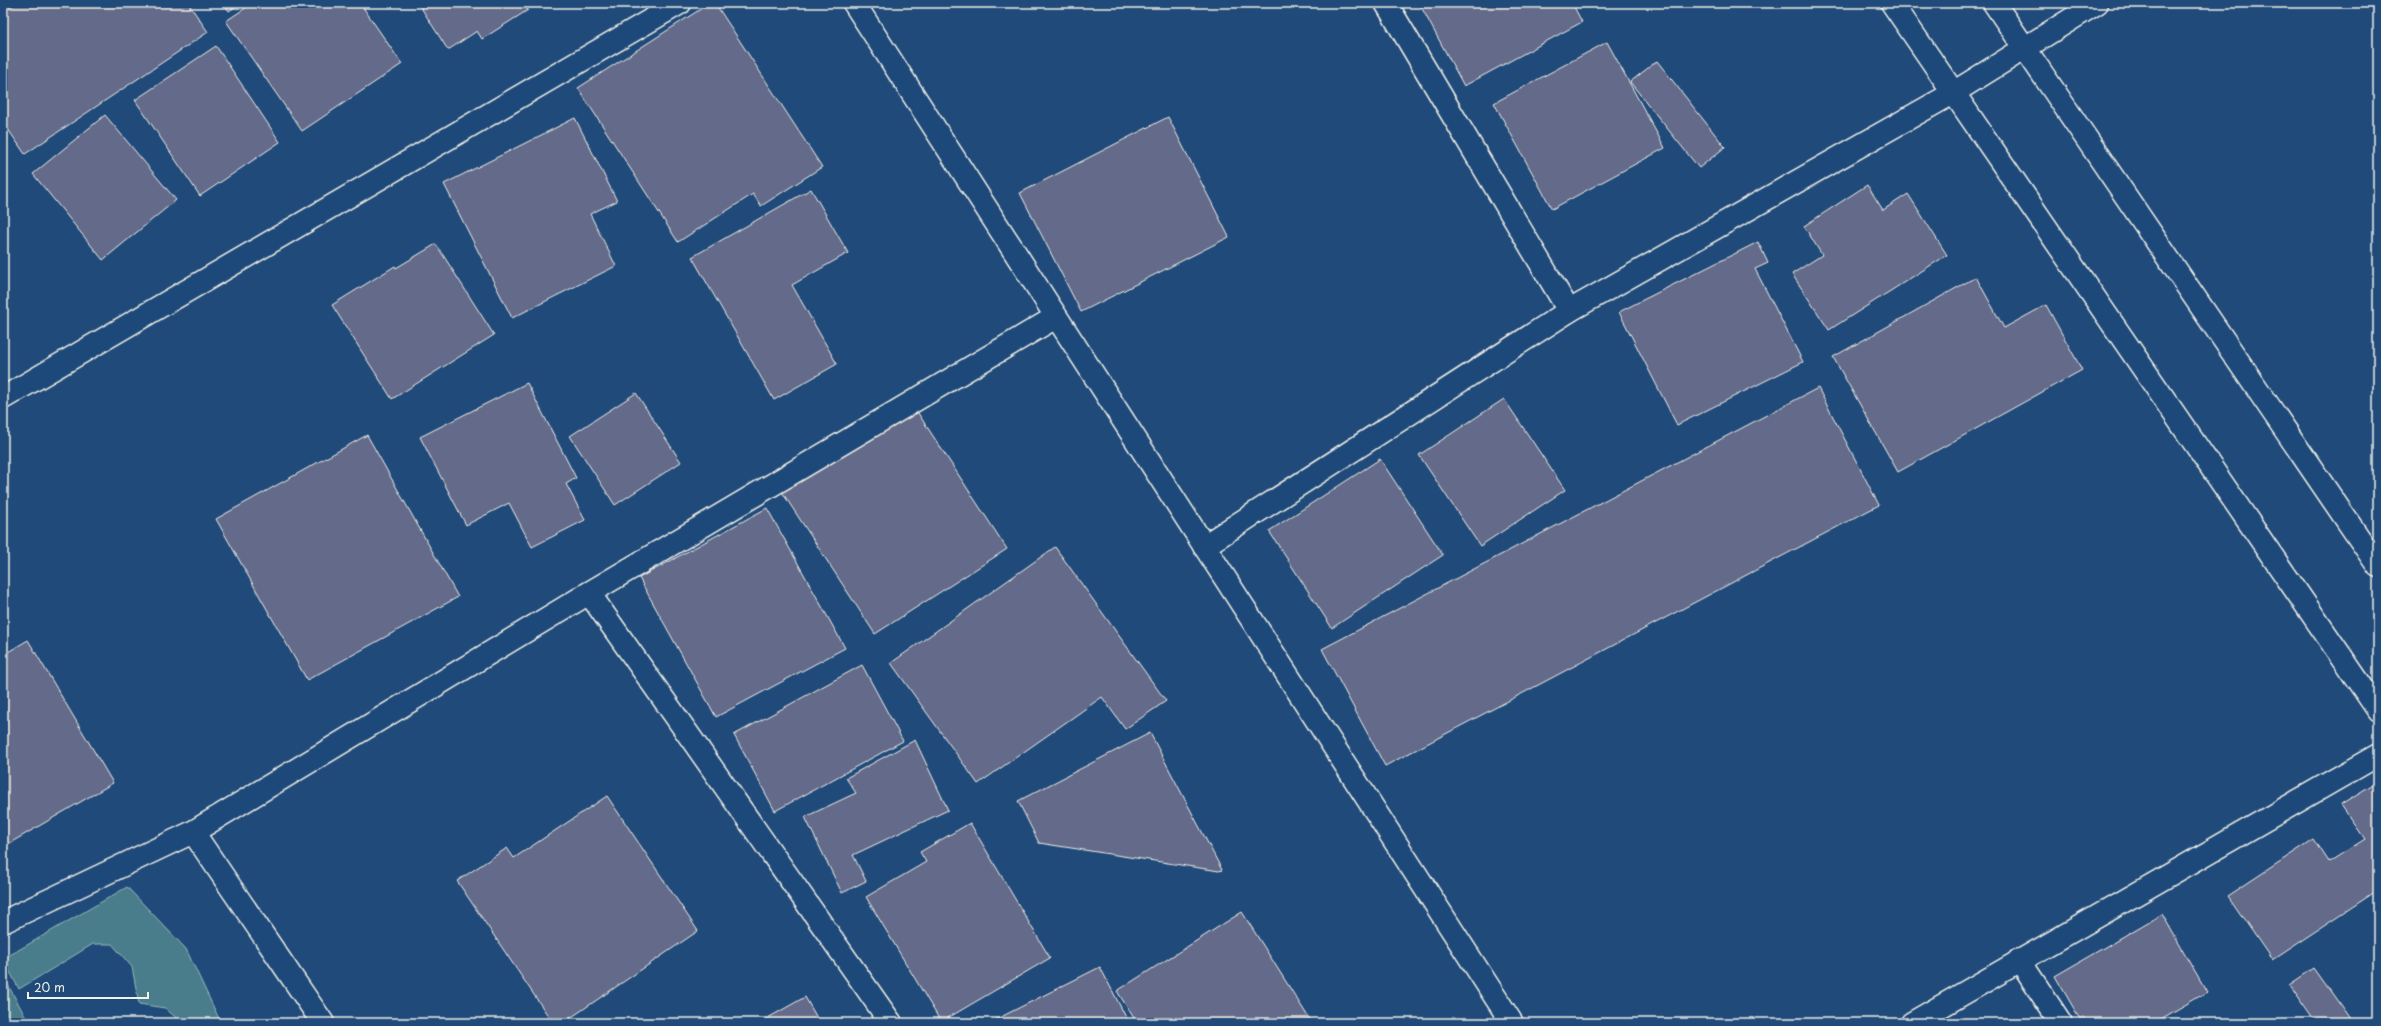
<svg xmlns="http://www.w3.org/2000/svg" width="2381" height="1026" font-family="'Playpen Sans',sans-serif">
  <style>
    .green { fill: #487d8b; stroke: #9eb7ba }
    .building { fill: #646b8a; stroke: #f4f1e8 }
    .lines { fill: none; stroke-linecap: round; stroke-linejoin: round }
    .street-casing { stroke: #f4f1e8; stroke-width: 25 }
    .street { stroke: #1f4a7a; stroke-width: 22 }
  </style>
  <rect width="100%" height="100%" fill="#1f4a7a"/>
  <filter id="ink" filterUnits="userSpaceOnUse"><feTurbulence type="fractalNoise" baseFrequency=".025" numOctaves="2"/><feDisplacementMap in="SourceGraphic" scale="8" xChannelSelector="R" yChannelSelector="G"/><feConvolveMatrix kernelMatrix="1 2 1 2 8 2 1 2 1" color-interpolation-filters="sRGB"/></filter>
  <g filter="url(#ink)">
    <g class="green">
      <path d="M127 887 186 949 221 1023H182L165 1008 139 1004 132 967 112 944H93L19 989 3 959Z"/>
      <path d="M3 976 29 1023H3Z"/>
    </g>
    <g class="building">
      <path d="M17 3H188L208 32 25 154 3 122V13Z"/>
      <path d="M223 3H241L229 11Z"/>
      <path d="M253 3H360L402 64 302 131 226 21Z"/>
      <path d="M418 3H523L528 10 482 39 477 31 448 50Z"/>
      <path d="M710 3H715L822 167 761 206 753 194 678 242 578 88Z"/>
      <path d="M1419 3H1572L1582 22 1464 86Z"/>
      <path d="M1607 42 1665 148 1552 209 1494 103Z"/>
      <path d="M216 46 280 142 200 196 135 100Z"/>
      <path d="M1657 61 1725 147 1699 168 1630 82Z"/>
      <path d="M105 115 176 200 103 260 33 174Z"/>
      <path d="M1168 117 1229 237 1081 312 1020 193Z"/>
      <path d="M575 118 617 201 590 214 616 266 512 318 444 184Z"/>
      <path d="M1867 185 1883 210 1908 194 1947 255 1829 330 1792 274 1822 255 1804 226Z"/>
      <path d="M811 189 848 253 792 285 837 364 774 400 692 257Z"/>
      <path d="M1758 242 1768 263 1755 269 1803 362 1677 425 1619 312Z"/>
      <path d="M436 244 494 335 392 399 332 305 395 266 396 268Z"/>
      <path d="M1976 277 2004 328 2046 305 2082 370 1898 472 1833 357Z"/>
      <path d="M527 383 576 478 566 484 585 520 532 547 509 503 466 525 420 437Z"/>
      <path d="M1818 388 1879 505 1385 766 1322 649Z"/>
      <path d="M636 393 681 462 615 505 570 436Z"/>
      <path d="M1504 399 1565 490 1480 546 1419 455Z"/>
      <path d="M914 407 1007 549 875 634 782 492Z"/>
      <path d="M367 435 458 597 307 680 216 519Z"/>
      <path d="M1380 459 1443 555 1332 628 1269 531Z"/>
      <path d="M767 508 845 648 716 717 639 578Z"/>
      <path d="M1055 547 1166 701 1125 729 1102 697 978 784 891 663Z"/>
      <path d="M28 640 113 783 3 847V655Z"/>
      <path d="M862 665 903 741 775 811 734 735Z"/>
      <path d="M1150 733 1222 870 1219 871 1039 843 1018 801Z"/>
      <path d="M915 740 948 810 853 855 866 881 842 893 805 817 856 793 846 778Z"/>
      <path d="M2375 784 2378 789V890L2272 960 2228 896 2314 839 2329 862 2365 839 2341 805Z"/>
      <path d="M607 796 698 931 563 1023H553L457 881 507 848 514 858Z"/>
      <path d="M970 823 1050 958 941 1022 866 897 926 862 920 852Z"/>
      <path d="M1242 912 1312 1023H1137L1117 991Z"/>
      <path d="M2162 914 2207 992 2154 1023H2087L2083 1017 2080 1019 2055 976Z"/>
      <path d="M1100 967 1129 1023H989Z"/>
      <path d="M2314 968 2353 1023H2316L2289 985Z"/>
      <path d="M805 997 820 1023H759Z"/>
    </g>
    <g class="lines">
      <g class="street-casing">
        <g id="street">
          <path d="M854 3 1512 1023"/>
          <path d="M1386 3 1569 311"/>
          <path d="M1892 3 2378 710"/>
          <path d="M1994 3 2378 566"/>
          <path d="M3 398 680 3"/>
          <path d="M1204 546 1569 311 1953 93 2097 3"/>
          <path d="M589 593 891 1023"/>
          <path d="M193 832 323 1023"/>
          <path d="M3 922 193 832 589 593 1056 317"/>
          <path d="M2019 960 2061 1023"/>
          <path d="M1912 1023 2378 755"/>
        </g>
      </g>
      <use href="#street" class="street"/>
    </g>
  </g>
  <rect width="2381" height="1026" fill="none" stroke="#1f4a7a" stroke-width="16"/>
  <rect x="8" y="8" width="2365" height="1010" fill="none" stroke="#f4f1e8" stroke-width="1.5" filter="url(#ink)"/>
  <path d="M28 992v6h120v-6" fill="none" stroke="#f4f1e8" stroke-width="2"/>
  <text x="34" y="992" font-size="12" fill="#f4f1e8" stroke="#1f4a7a" stroke-width="3" paint-order="stroke">20 m</text>
</svg>
